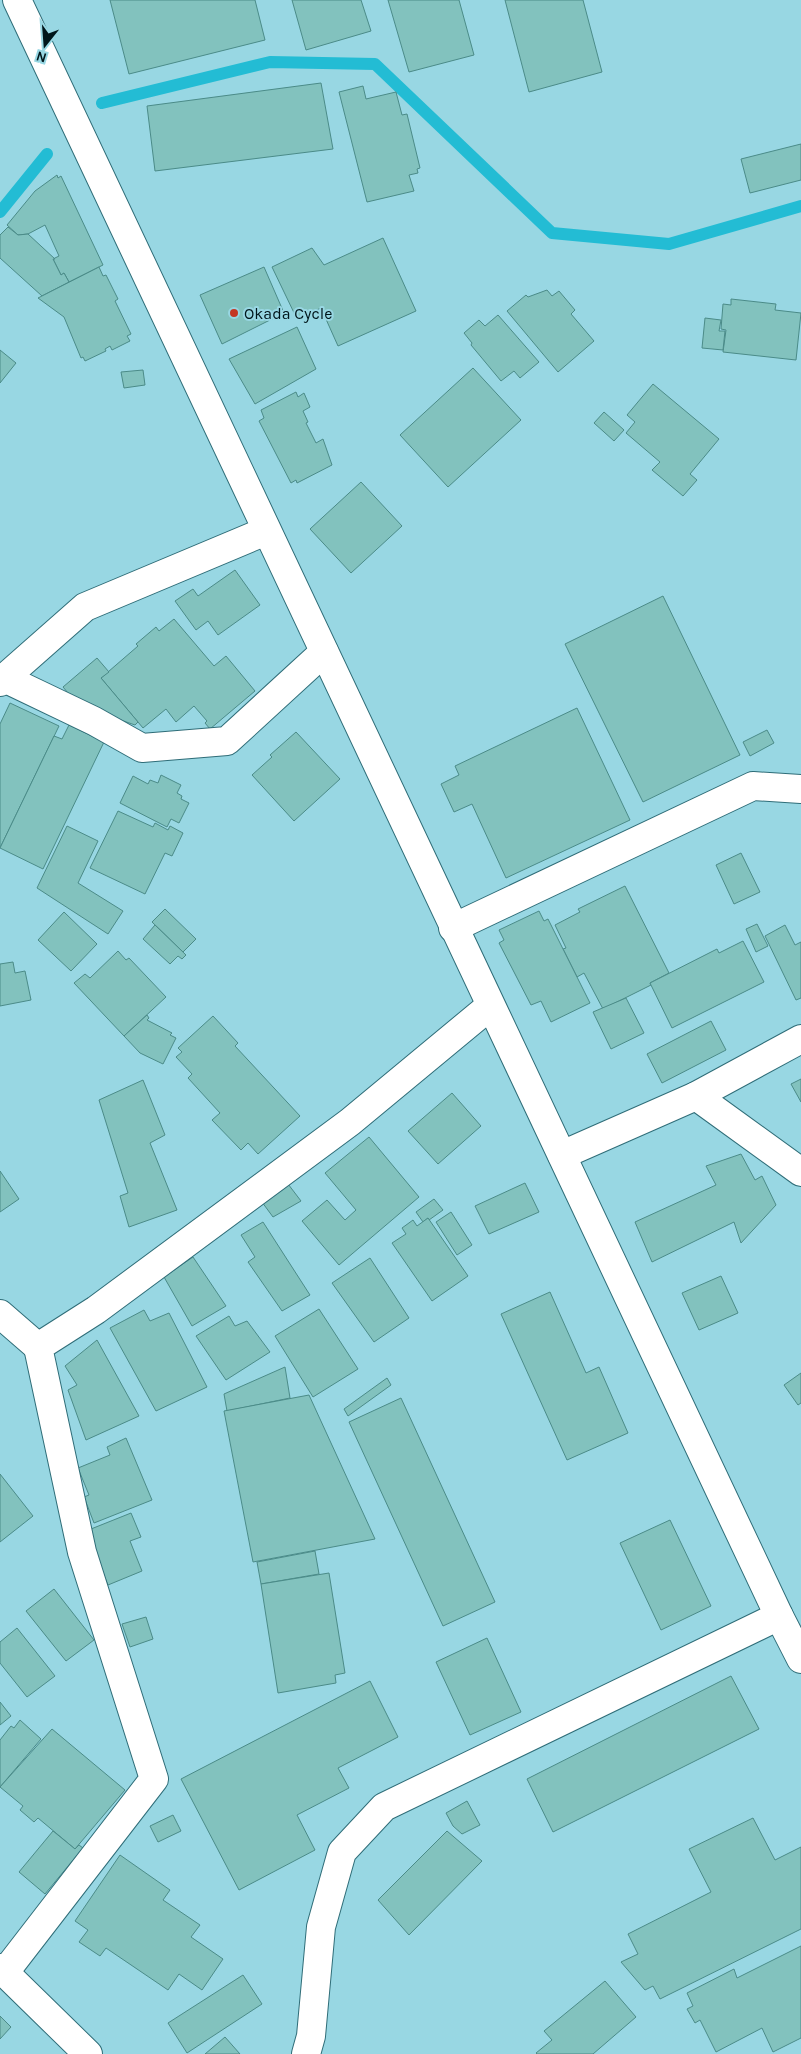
<svg xmlns="http://www.w3.org/2000/svg" width="801" height="2054" font-family="Karla,sans-serif">
  <style>
    .lines { fill: none; stroke-linecap: round; stroke-linejoin: round }
    .stream { stroke: #23bcd4; stroke-width: 12 }
    .building { fill: #82c2be; stroke: #4b8b88 }
    .street-casing { stroke: #2f6d78; stroke-width: 30 }
    .secondary-casing { stroke: #2f6d78; stroke-width: 30 }
    .street { stroke: #fff; stroke-width: 28 }
    .secondary { stroke: #fff; stroke-width: 28 }
    .poi-dot { fill: #c33723; stroke: #98d7e3; stroke-width: 2 }
    .labels { text-anchor: middle; stroke-width: 4; stroke-linejoin: round; paint-order: stroke }
    .poi-label { font-size: 16px; fill: #00161b; stroke: #98d7e3; text-anchor: start }
  </style>
  <rect width="100%" height="100%" fill="#98d7e3"/>
  <g class="lines">
    <g class="stream">
      <path d="M102 103 270 62 375 64 552 233 669 244 801 206"/>
      <path d="M0 212 47 154"/>
    </g>
  </g>
  <g class="building">
    <path d="M110 0H255L265 40 129 74Z"/>
    <path d="M292 0H361L371 31 306 50Z"/>
    <path d="M388 0H459L474 55 409 72Z"/>
    <path d="M505 0H583L602 72 529 92Z"/>
    <path d="M321 83 333 149 155 171 147 106Z"/>
    <path d="M363 86 366 99 396 92 402 115 407 114 420 168 417 169 418 173 409 175 414 191 367 202 339 92Z"/>
    <path d="M801 144V180L750 193 741 159Z"/>
    <path d="M57 175 58 178 61 176 103 265 69 282 64 273 61 275 53 259 59 256 45 225 28 234 18 235 7 225 35 191Z"/>
    <path d="M8 227 18 235 28 234 55 259H53L61 275 64 273 69 282 42 296 0 258V235Z"/>
    <path d="M383 238 416 311 338 346 321 308 297 319 272 267 312 248 324 265Z"/>
    <path d="M99 267 103 276 106 275 118 299 115 301 131 334 127 336 130 341 112 350 110 346 105 349 106 351 85 361 83 357 81 358 64 317 38 298Z"/>
    <path d="M264 267 284 313 222 344 200 295Z"/>
    <path d="M547 290 552 296 559 291 575 310 571 314 594 341 558 372 507 311 526 295 528 297Z"/>
    <path d="M731 299 776 304 775 310 801 313 796 360 723 352 726 330 721 329 723 304 731 305Z"/>
    <path d="M498 315 539 362 520 378 514 371 501 381 471 345 472 343 464 333 479 320 485 326Z"/>
    <path d="M705 318 721 320 719 331H725L723 350 702 348Z"/>
    <path d="M297 327 316 369 255 404 229 359Z"/>
    <path d="M0 350 16 363 0 383Z"/>
    <path d="M473 368 521 420 448 487 400 435Z"/>
    <path d="M143 370 145 385 124 388 121 372Z"/>
    <path d="M653 384 719 439 690 474 697 480 683 496 652 470 660 462 626 433 635 422 627 415Z"/>
    <path d="M296 392 298 397 304 393 310 407 303 411 308 422 306 423 316 443 323 439 332 465 297 483 296 480 291 483 259 421 264 418 261 410Z"/>
    <path d="M604 412 624 430 614 441 594 423Z"/>
    <path d="M361 482 402 526 351 573 310 529Z"/>
    <path d="M235 570 260 605 218 635 208 621 196 630 175 601 193 589 198 596Z"/>
    <path d="M663 596 740 755 643 802 565 644Z"/>
    <path d="M174 619 214 666 226 656 255 691 210 729 205 723 207 721 194 706 176 722 166 709 143 728 101 678 138 646 136 644 156 627 159 631Z"/>
    <path d="M97 658 109 672 101 678 138 722 135 725 78 705 63 687Z"/>
    <path d="M10 703 59 726 0 848V724Z"/>
    <path d="M577 708 630 820 506 878 472 804 454 812 441 784 459 775 455 766Z"/>
    <path d="M69 725 104 742 43 869 0 848 54 736 62 739Z"/>
    <path d="M767 730 774 743 750 756 743 742Z"/>
    <path d="M296 732 340 779 294 821 252 775 272 757 270 755Z"/>
    <path d="M161 775 181 785 177 793 182 796 181 799 189 803 179 823 171 819 167 827 120 803 133 776 148 784 150 780 158 783Z"/>
    <path d="M118 811 153 827 155 823 168 830 170 826 183 833 172 856 165 853 145 894 90 868Z"/>
    <path d="M67 826 98 841 78 883 123 911 108 934 37 888Z"/>
    <path d="M741 853 760 892 734 904 716 865Z"/>
    <path d="M625 886 669 973 650 983 651 985 603 1009 584 973 577 977 563 949 566 948 555 925 580 912 578 909Z"/>
    <path d="M165 909 196 939 183 952 152 922Z"/>
    <path d="M539 911 544 921 548 919 590 1003 551 1022 541 1001 531 1005 499 943 504 940 499 930Z"/>
    <path d="M64 912 97 944 71 971 38 940Z"/>
    <path d="M757 924 768 946 756 952 746 929Z"/>
    <path d="M155 925 186 955 182 959 178 956 170 964 143 939Z"/>
    <path d="M785 925 795 945 801 942V998L796 1000 765 936Z"/>
    <path d="M743 941 764 982 672 1028 650 983 717 949 719 953Z"/>
    <path d="M118 951 126 960 129 958 166 997 124 1036 74 983 85 974 90 978Z"/>
    <path d="M13 962 15 973 25 971 31 1000 0 1006V964Z"/>
    <path d="M626 998 644 1033 611 1049 593 1012Z"/>
    <path d="M147 1015 149 1018 147 1020 172 1033 170 1035 176 1038 163 1064 140 1053 124 1036Z"/>
    <path d="M213 1016 238 1043 235 1046 300 1116 258 1154 248 1143 241 1150 212 1120 220 1113 188 1078 192 1074 176 1057 182 1052 178 1048Z"/>
    <path d="M711 1021 726 1050 662 1083 647 1054Z"/>
    <path d="M801 1079V1102L791 1084Z"/>
    <path d="M143 1080 165 1135 150 1143 177 1210 129 1227 120 1196 128 1193 99 1100Z"/>
    <path d="M452 1093 481 1126 438 1164 408 1131Z"/>
    <path d="M369 1137 419 1197 339 1265 302 1221 327 1200 345 1220 356 1210 325 1173Z"/>
    <path d="M741 1154 755 1180 762 1176 776 1205 741 1243 734 1222 652 1262 635 1222 716 1185 706 1166Z"/>
    <path d="M0 1171 19 1199 0 1212Z"/>
    <path d="M285 1180 301 1201 273 1217 259 1198Z"/>
    <path d="M525 1183 539 1212 489 1234 475 1206Z"/>
    <path d="M434 1199 443 1210 429 1220 428 1218 423 1222 416 1212Z"/>
    <path d="M451 1212 472 1245 457 1255 436 1222Z"/>
    <path d="M428 1218 468 1276 432 1301 392 1243 406 1234 402 1228 413 1220 417 1226Z"/>
    <path d="M263 1222 310 1295 282 1311 248 1262 255 1257 241 1235Z"/>
    <path d="M193 1257 226 1306 192 1326 164 1277Z"/>
    <path d="M370 1258 409 1318 374 1342 332 1283Z"/>
    <path d="M721 1276 738 1313 699 1330 682 1293Z"/>
    <path d="M550 1292 586 1373 599 1367 628 1433 567 1460 501 1314Z"/>
    <path d="M319 1309 358 1369 313 1397 275 1336Z"/>
    <path d="M144 1310 150 1321 169 1313 207 1387 156 1411 110 1328Z"/>
    <path d="M229 1316 235 1326 247 1321 270 1352 226 1380 196 1336Z"/>
    <path d="M97 1340 139 1416 86 1440 68 1390 77 1385 65 1366Z"/>
    <path d="M285 1367 290 1398 227 1411 224 1394Z"/>
    <path d="M801 1373V1403L798 1405 784 1385Z"/>
    <path d="M387 1378 391 1385 348 1416 344 1409Z"/>
    <path d="M309 1395 375 1539 253 1562 224 1411Z"/>
    <path d="M401 1398 495 1602 443 1626 349 1422Z"/>
    <path d="M126 1438 152 1500 94 1523 84 1497 89 1495 78 1468 110 1455 107 1447Z"/>
    <path d="M0 1474 33 1516 0 1542Z"/>
    <path d="M131 1513 141 1537 130 1541 142 1571 108 1585 86 1531Z"/>
    <path d="M670 1520 711 1606 661 1630 620 1543Z"/>
    <path d="M315 1551 319 1574 261 1584 257 1562Z"/>
    <path d="M329 1573 345 1673 335 1675 336 1683 278 1693 261 1584Z"/>
    <path d="M54 1589 94 1640 66 1661 26 1611Z"/>
    <path d="M146 1617 153 1639 130 1647 122 1624Z"/>
    <path d="M17 1628 55 1676 27 1697 0 1663V1642Z"/>
    <path d="M487 1638 521 1712 470 1735 436 1662Z"/>
    <path d="M731 1676 759 1729 553 1832 527 1779Z"/>
    <path d="M370 1681 398 1737 338 1768 349 1788 297 1815 315 1850 239 1890 181 1779Z"/>
    <path d="M0 1702 11 1716 0 1725Z"/>
    <path d="M20 1720 41 1739 0 1787V1740L11 1726 14 1728Z"/>
    <path d="M52 1729 125 1790 75 1849 38 1818 34 1822 20 1810 23 1806 0 1787Z"/>
    <path d="M467 1801 480 1825 462 1834 453 1826 446 1813Z"/>
    <path d="M173 1815 181 1831 158 1842 150 1826Z"/>
    <path d="M753 1818 775 1860 801 1847V1929L660 1999 653 1986 645 1990 621 1962 638 1954 628 1934 711 1892 689 1849Z"/>
    <path d="M53 1831 75 1849 79 1845 83 1848 45 1894 19 1872Z"/>
    <path d="M447 1831 482 1861 409 1935 378 1900Z"/>
    <path d="M120 1855 170 1890 163 1900 200 1925 191 1937 223 1959 202 1990 179 1974 168 1990 106 1948 100 1956 79 1942 88 1930 75 1921Z"/>
    <path d="M801 1946V2038L773 2052 762 2028 716 2052 700 2020 695 2023 687 2009 693 2006 687 1993 734 1969 737 1978Z"/>
    <path d="M243 1975 262 2004 187 2053 168 2023Z"/>
    <path d="M605 1981 636 2017 593 2054H537L536 2053 552 2040 544 2031Z"/>
    <path d="M0 2016 11 2027 0 2039Z"/>
    <path d="M225 2037 240 2054H205Z"/>
  </g>
  <g class="lines">
    <g class="street-casing">
      <g id="street">
        <path d="M4 678 94 721 142 748 227 741 324 652"/>
        <path d="M0 682 85 607 266 531"/>
        <path d="M453 928 753 786 801 789"/>
        <path d="M696 1096 801 1172"/>
        <path d="M562 1155 696 1096 801 1039"/>
        <path d="M0 1314 38 1347"/>
        <path d="M0 1968 88 2054"/>
        <path d="M5 1972 154 1779 82 1552 38 1347 96 1310 350 1122 490 1006"/>
        <path d="M306 2054 311 2036 321 1927 342 1852 384 1807 779 1616"/>
      </g>
    </g>
    <g class="secondary-casing">
      <path id="secondary" d="M17 0 779 1616 801 1659"/>
    </g>
    <use href="#street" class="street"/>
    <use href="#secondary" class="secondary"/>
  </g>
  <circle class="poi-dot" cx="234" cy="313" r="5"/>
  <g class="labels">
    <g class="poi-label">
      <text x="244" y="319">Okada Cycle</text>
    </g>
  </g>
  <g transform="translate(45 45) rotate(197)" stroke="#98d7e3" stroke-width="4" paint-order="stroke">
  <path d="M0-4L9 19L0 12L-9 19Z" fill="#00161b"/>
  <text y="-8" font-size="14" font-weight="bold" text-anchor="middle" fill="#00161b">N</text>
  </g>
</svg>
